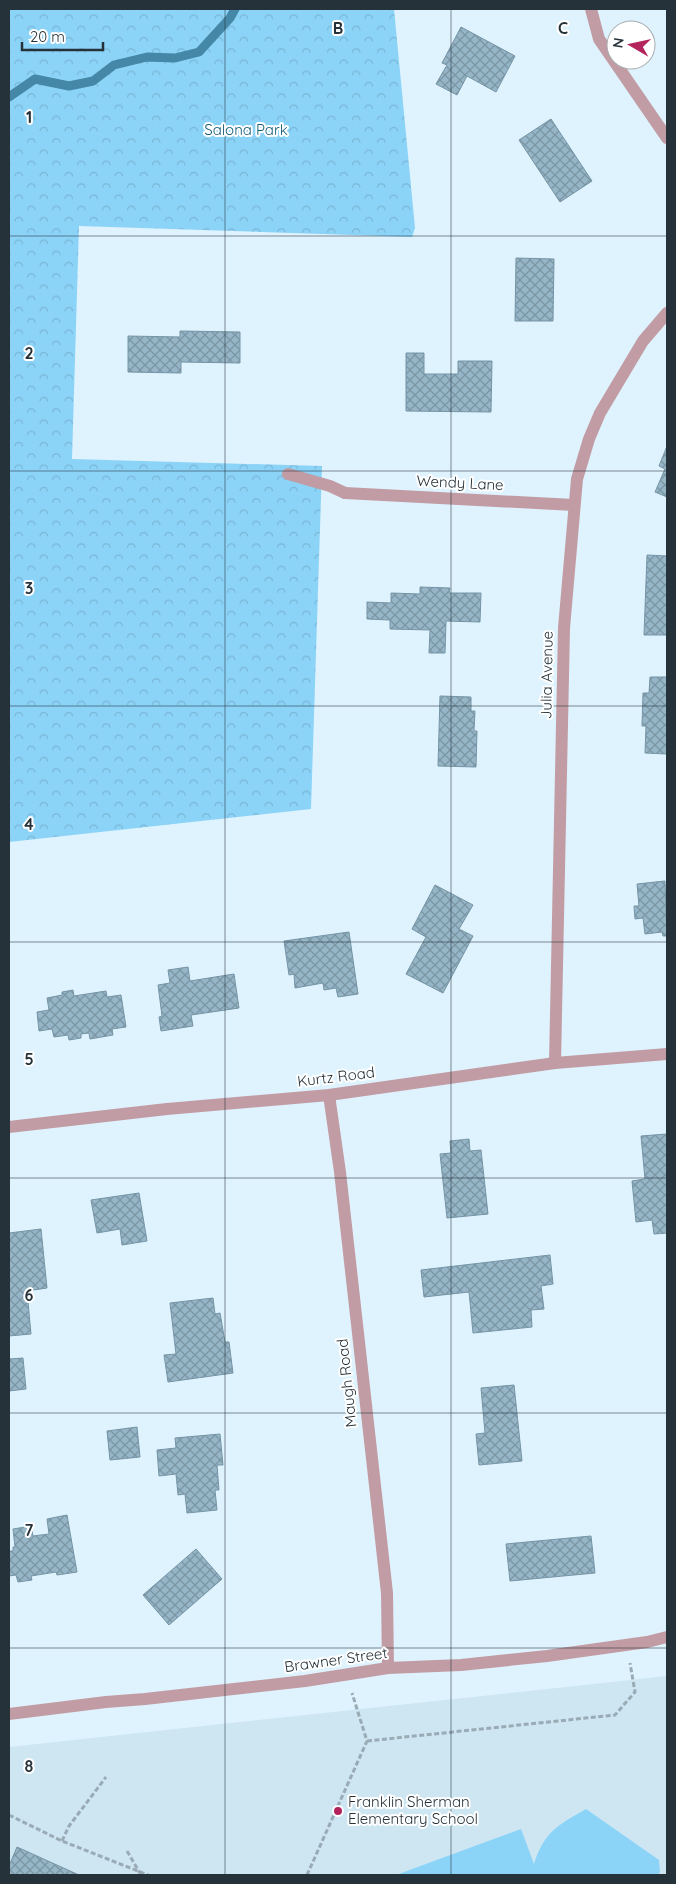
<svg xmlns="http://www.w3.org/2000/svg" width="676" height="1884" font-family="Quicksand,sans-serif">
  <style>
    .built { fill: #cde6f2 }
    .green { fill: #8cd3f8 }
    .forest { fill: url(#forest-crowns) }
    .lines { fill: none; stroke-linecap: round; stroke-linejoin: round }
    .stream { stroke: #4487a6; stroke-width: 9 }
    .building { fill: url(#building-cross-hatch); stroke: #7594a5 }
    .path { stroke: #99abb4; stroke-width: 3; stroke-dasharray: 5 2.5; stroke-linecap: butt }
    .lane { stroke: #c29ca4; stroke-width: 12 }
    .street { stroke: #c29ca4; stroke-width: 12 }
    .grid { fill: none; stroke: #253239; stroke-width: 1; stroke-opacity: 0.55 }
    .poi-dot { fill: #b2245b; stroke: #fff; stroke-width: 2 }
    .labels { text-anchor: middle; stroke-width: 4; stroke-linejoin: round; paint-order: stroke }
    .park-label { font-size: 15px; fill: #125875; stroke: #fff }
    .street-label { font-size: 15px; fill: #253239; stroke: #fff }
    .poi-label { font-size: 15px; fill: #253239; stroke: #fff; text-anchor: start }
    .grid-label { font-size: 16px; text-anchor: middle; font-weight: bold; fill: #253239; stroke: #fff; stroke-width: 4; stroke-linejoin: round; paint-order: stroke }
  </style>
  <defs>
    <pattern id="forest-crowns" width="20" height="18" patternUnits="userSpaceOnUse" patternTransform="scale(1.25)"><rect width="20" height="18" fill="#8cd3f8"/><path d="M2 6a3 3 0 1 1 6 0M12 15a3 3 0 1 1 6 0" fill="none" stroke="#79b6d5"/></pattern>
    <pattern id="building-cross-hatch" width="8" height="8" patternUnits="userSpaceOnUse" patternTransform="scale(1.25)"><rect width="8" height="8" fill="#96b6c7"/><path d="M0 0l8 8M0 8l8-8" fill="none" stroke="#7a95a3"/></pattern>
  </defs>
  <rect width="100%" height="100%" fill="#dff3fe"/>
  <path class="built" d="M667 1676V1875H9V1747Z"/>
  <path class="green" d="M586 1809 659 1860 660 1872 658 1875H396L521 1829 534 1864C544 1832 558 1825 586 1809Z"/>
  <path class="forest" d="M9 9H394L415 228 412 237 79 226 72 459 322 466 311 809 9 842Z"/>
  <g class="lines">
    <path class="stream" d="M9 97 35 79 69 86 93 81 114 65 147 57 175 58 199 52 230 18 235 9"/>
  </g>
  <g class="building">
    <path d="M461 27 515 56 496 92 467 76 457 95 436 84 447 65 442 63Z"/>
    <path d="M551 119 592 181 560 202 519 140Z"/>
    <path d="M516 258 554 259 553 321H515Z"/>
    <path d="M180 331 240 332V363L181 362V373L128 372V336L180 337Z"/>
    <path d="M406 353H424V374H458V361H492L491 412 406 411Z"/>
    <path d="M667 446V497L655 492 665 469 659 466Z"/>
    <path d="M647 555 667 556V635H644Z"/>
    <path d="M420 587 450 588 449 593H481L480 622 446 621 445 653H429L430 630 390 629V620L367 619V602L391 603V593L420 594Z"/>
    <path d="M650 677H667V754L645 753 646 726H642L643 693H649Z"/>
    <path d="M440 696 471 697V711H475L474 731H477L476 767 438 766Z"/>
    <path d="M665 881 667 936H663L662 932 645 934 643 918 635 919 634 906H639L637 884Z"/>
    <path d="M435 885 473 905 459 929 473 936 443 993 406 974 426 937 412 929Z"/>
    <path d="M349 932 358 994 338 997 336 988 324 990 323 983 295 988 294 974 289 975 284 941Z"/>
    <path d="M188 967 190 981 234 974 239 1008 191 1015 193 1026 161 1031 159 1017 162 1016 158 985 170 983 168 970Z"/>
    <path d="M73 990 74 996 106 991 107 997 121 995 126 1027 112 1029 113 1035 90 1039 89 1033 81 1034V1038L69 1040 68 1035 54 1037 52 1029 39 1031 37 1012 49 1010 47 998 62 995V992Z"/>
    <path d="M667 1134V1233L654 1234 652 1220 636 1222 632 1181 645 1179 641 1136Z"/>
    <path d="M469 1139 470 1151 481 1150 488 1214 447 1218 440 1154 451 1153 450 1141Z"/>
    <path d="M139 1193 147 1241 122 1245 120 1229 97 1233 91 1200Z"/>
    <path d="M41 1229 47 1288 27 1291 31 1334 9 1336V1233Z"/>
    <path d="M550 1255 553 1284 541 1286 544 1309 531 1310 532 1327 473 1333 469 1292 424 1297 421 1270Z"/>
    <path d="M213 1298 215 1314 220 1313 225 1342H229L233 1373 168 1382 164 1355 176 1354 170 1303Z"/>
    <path d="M23 1358 26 1389 9 1391V1359Z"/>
    <path d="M514 1385 522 1461 479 1465 476 1434 485 1433 481 1388Z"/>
    <path d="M137 1427 140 1457 110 1460 107 1431Z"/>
    <path d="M220 1434 223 1465H217L219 1490H215L217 1510 187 1513 185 1494 178 1495 176 1474 159 1476 157 1450 176 1448 175 1438Z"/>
    <path d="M67 1515 77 1572 57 1575 56 1572 31 1576 32 1580 18 1582 16 1575 9 1576V1551H13V1547H15L13 1529 31 1526 33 1536 49 1534 47 1519Z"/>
    <path d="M591 1536 595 1573 510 1581 506 1544Z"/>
    <path d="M196 1549 222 1579 169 1625 143 1595Z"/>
    <path d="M17 1847 79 1875H9V1866Z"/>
  </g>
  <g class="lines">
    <g class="path">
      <path d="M367 1741 615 1715 635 1692 630 1663"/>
      <path d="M9 1815 62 1841 148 1875"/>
      <path d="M62 1841 69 1826 106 1777"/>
      <path d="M127 1851 141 1875"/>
      <path d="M307 1875 367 1741 352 1693"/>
    </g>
    <path class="lane" d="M288 474 330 486 345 493"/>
    <g class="street">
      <path d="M591 9 599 39 667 138"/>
      <path d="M345 493 574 505"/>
      <path d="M555 1063 564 628 577 479 589 439 600 413 643 341 667 313"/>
      <path d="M329 1095 340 1172 387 1593 388 1668"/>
      <path d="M9 1127 167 1109 329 1095 555 1063 667 1054"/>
      <path d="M9 1714 106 1702 145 1699 305 1681 388 1668 461 1665 547 1656 647 1642 667 1637"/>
    </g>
  </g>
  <path class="grid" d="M225 9V1875M451 9V1875M9 236H667M9 471H667M9 706H667M9 942H667M9 1178H667M9 1413H667M9 1648H667"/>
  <circle class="poi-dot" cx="338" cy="1811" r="5"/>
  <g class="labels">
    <g class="park-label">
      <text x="246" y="135">Salona Park</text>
    </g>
    <g class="street-label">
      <text transform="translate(460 483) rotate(3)" y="5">Wendy Lane</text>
      <text transform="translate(547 675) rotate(-89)" y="5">Julia Avenue</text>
      <text transform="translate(336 1077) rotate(-7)" y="5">Kurtz Road</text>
      <text transform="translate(347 1383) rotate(-96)" y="5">Maugh Road</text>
      <text transform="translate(336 1660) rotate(-8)" y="5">Brawner Street</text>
    </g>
    <g class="poi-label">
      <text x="348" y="1807">Franklin Sherman<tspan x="348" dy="17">Elementary School</tspan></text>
    </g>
  </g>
  <g class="grid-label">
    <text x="338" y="34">B</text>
    <text x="563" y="34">C</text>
    <text x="29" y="123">1</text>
    <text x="29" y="359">2</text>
    <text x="29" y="594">3</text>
    <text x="29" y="830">4</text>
    <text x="29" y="1065">5</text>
    <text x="29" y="1301">6</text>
    <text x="29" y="1536">7</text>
    <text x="29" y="1772">8</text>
  </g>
  <rect width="676" height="1884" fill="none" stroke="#253239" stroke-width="20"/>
  <g transform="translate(631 45) rotate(279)"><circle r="24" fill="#ffffff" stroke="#a8adb0"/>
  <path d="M0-4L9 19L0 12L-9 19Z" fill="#b2245b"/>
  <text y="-8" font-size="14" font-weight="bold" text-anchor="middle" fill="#253239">N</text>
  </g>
  <path d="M22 42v8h81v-8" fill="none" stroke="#253239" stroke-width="2.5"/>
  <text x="30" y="42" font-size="15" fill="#253239" stroke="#ffffff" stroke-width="4" paint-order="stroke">20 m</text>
</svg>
